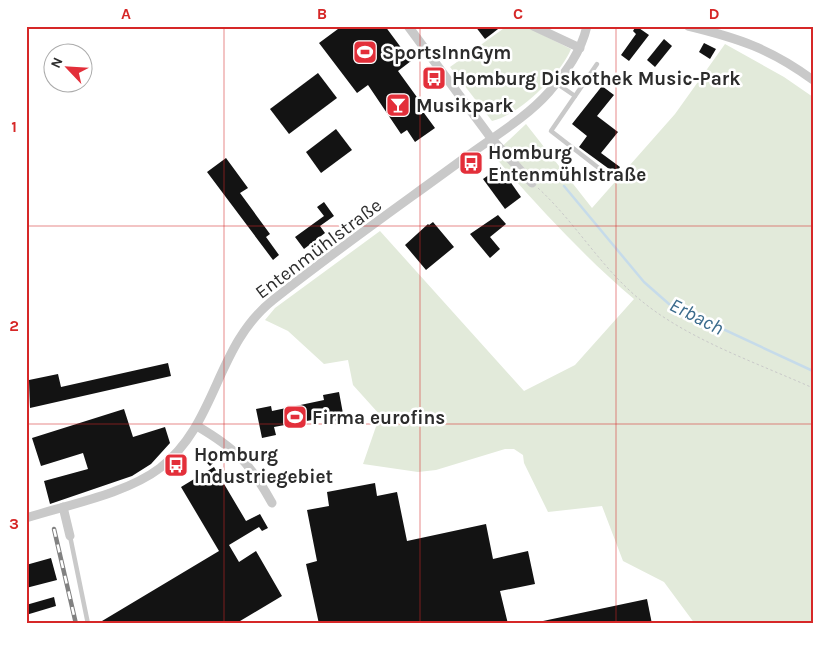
<svg xmlns="http://www.w3.org/2000/svg" width="839" height="650" font-family="Karla,sans-serif">
  <style>
    .green { fill: #e2eada }
    .lines { fill: none; stroke-linecap: round; stroke-linejoin: round }
    .stream { stroke: #c6dbea; stroke-width: 2.5 }
    .building { fill: #131313 }
    .path { stroke: #c9c9c9; stroke-width: 1; stroke-dasharray: 2.5 2.5; stroke-linecap: butt }
    .service { stroke: #c9c9c9; stroke-width: 4.5 }
    .minor { stroke: #c9c9c9; stroke-width: 9 }
    .rail-casing { stroke: #818181; stroke-width: 4.5 }
    .rail { stroke: #fff; stroke-width: 2.5; stroke-dasharray: 8; stroke-linecap: butt }
    .grid { fill: none; stroke: #d62828; stroke-width: 1; stroke-opacity: 0.55 }
    .labels { text-anchor: middle; stroke-width: 5; stroke-linejoin: round; paint-order: stroke }
    .poi-label { font-size: 19px; font-weight: bold; fill: #2c2c2c; stroke: #fff; text-anchor: start }
    .street-label { font-size: 19px; fill: #2c2c2c; stroke: #fff }
    .water-label { font-size: 20px; font-style: italic; fill: #3c6c8d; stroke: #fff }
    .neatline { fill: none; stroke: #d62828; stroke-width: 2 }
    .grid-label { font-size: 16px; text-anchor: middle; font-weight: bold; fill: #d62828 }
  </style>
  <rect width="100%" height="100%" fill="#fff"/>
  <g class="green">
    <path d="M507 26H525L571 49C561 74 518 116 492 121L450 67Z"/>
    <path d="M725 44 784 77 813 97V624H695L664 582 623 561 602 506 548 512 524 463 523 455 514 449H505L436 470 418 472 363 464 380 415 353 385 348 360 324 364 288 331 265 320 275 308 380 231 524 391 575 365 634 299C583 256 537 205 493 155L526 124 592 208 675 114Z"/>
  </g>
  <g class="lines">
    <path class="stream" d="M564 186 644 282 669 304 813 371"/>
  </g>
  <g class="building">
    <path d="M342 26H385L411 61 398 71 427 111 424 113 435 128 415 142 407 130 401 134 368 85 357 93 319 43Z"/>
    <path d="M475 26H502L485 39Z"/>
    <path d="M636 26 649 35 629 61 621 55 636 34 633 31Z"/>
    <path d="M664 39 672 46 655 67 647 60Z"/>
    <path d="M704 43 716 49 710 59 699 52Z"/>
    <path d="M318 73 337 98 289 134 270 109Z"/>
    <path d="M602 86 614 95 597 116 618 132 601 153 620 167 616 174 579 147 587 136 572 124Z"/>
    <path d="M336 129 352 150 321 173 306 152Z"/>
    <path d="M226 158 248 188 240 193 270 234 266 237 279 255 273 260 207 172Z"/>
    <path d="M500 167 521 197 505 209 483 179Z"/>
    <path d="M324 202 334 216 320 226 325 233 304 249 295 237 324 216 317 207Z"/>
    <path d="M498 215 506 224 490 237 500 249 490 258 470 234Z"/>
    <path d="M433 222 454 247 426 270 405 245 428 224 429 225Z"/>
    <path d="M168 363 171 376 30 408 29 380 58 374 61 387Z"/>
    <path d="M339 392 344 419 329 422 328 417 274 427 276 435 262 438 256 409 271 406 272 411 324 400 323 395Z"/>
    <path d="M124 409 133 437 165 427 170 443 151 464 132 476 50 504 44 481 88 469 83 453 41 466 32 438Z"/>
    <path d="M210 452 217 459 210 466 203 459Z"/>
    <path d="M214 467 246 521 260 514 268 528 262 531 259 527 229 545 239 562 256 551 282 596 235 624H97L219 551 181 487Z"/>
    <path d="M375 483 377 496 397 492 407 541 486 524 493 559 528 551 535 584 500 591 508 624H319L306 564 317 561 307 510 329 506 327 492Z"/>
    <path d="M51 558 57 580 26 588V565Z"/>
    <path d="M54 597 56 606 26 615V605Z"/>
    <path d="M647 599 652 624H543V621Z"/>
  </g>
  <g class="lines">
    <path class="path" d="M538 188C575 222 600 266 638 298 686 339 755 362 813 388"/>
    <g class="service">
      <path d="M597 64 551 131 609 176"/>
      <path d="M556 83 575 96"/>
      <path d="M70 536 88 624"/>
    </g>
    <g class="minor">
      <path d="M408 26 491 138 532 183"/>
      <path d="M533 26 580 48"/>
      <path d="M688 26C738 38 771 49 813 80"/>
      <path d="M197 426C236 449 250 463 272 503"/>
      <path d="M63 507 70 536"/>
      <path d="M26 518C67 505 126 494 160 468 218 423 215 346 273 300 336 250 402 204 466 157 493 137 526 118 549 92 566 72 581 52 587 26"/>
    </g>
    <g class="rail-casing">
      <path id="rail" d="M54 529 76 624"/>
    </g>
    <use href="#rail" class="rail"/>
  </g>
  <path class="grid" d="M224 26V624M420 26V624M616 26V624M26 226H813M26 424H813"/>
  <defs>
    <g id="stadium-square" transform="scale(1.25)"><rect x="-9" y="-9" width="18" height="18" rx="4" fill="#e32f3a" stroke="#fff"/><path d="M0-5a6.5 5 0 1 0 0 10a6.5 5 0 1 0 0-10ZM-3.5-1.8h7v3.6h-7Z" fill="#fff"/></g>
    <g id="bus-square" transform="scale(1.25)"><rect x="-9" y="-9" width="18" height="18" rx="4" fill="#e32f3a" stroke="#fff"/><path d="M-5-6H5V4H4V6H2V4H-2V6H-4V4H-5ZM-3.5-4V0h7V-4ZM-3.5 1.2v1.5H-2V1.2ZM2 1.2v1.5H3.5V1.2Z" fill="#fff"/></g>
    <g id="bar-square" transform="scale(1.25)"><rect x="-9" y="-9" width="18" height="18" rx="4" fill="#e32f3a" stroke="#fff"/><path d="M-6-5H6L.8 .8V4.5H3.5V6h-7V4.5H-.8V.8Z" fill="#fff"/></g>
  </defs>
  <g fill-rule="evenodd">
    <use href="#stadium-square" x="365" y="52"/>
    <use href="#bus-square" x="434" y="78"/>
    <use href="#bar-square" x="398" y="105"/>
    <use href="#bus-square" x="471" y="163"/>
    <use href="#stadium-square" x="295" y="417"/>
    <use href="#bus-square" x="176" y="465"/>
  </g>
  <g class="labels">
    <g class="poi-label">
      <text x="382" y="59">SportsInnGym</text>
      <text x="452" y="85">Homburg Diskothek Music-Park</text>
      <text x="416" y="112">Musikpark</text>
      <text x="488" y="159">Homburg<tspan x="488" dy="22">Entenmühlstraße</tspan></text>
      <text x="312" y="424">Firma eurofins</text>
      <text x="194" y="461">Homburg<tspan x="194" dy="22">Industriegebiet</tspan></text>
    </g>
    <g class="street-label">
      <text transform="translate(318 248) rotate(-37)" y="7">Entenmühlstraße</text>
    </g>
    <g class="water-label">
      <text transform="translate(697 316) rotate(27)" y="7">Erbach</text>
    </g>
  </g>
  <rect width="839" height="650" fill="none" stroke="#ffffff" stroke-width="55"/>
  <g transform="translate(68 68) rotate(295)"><circle r="24" fill="#ffffff" stroke="#ababab"/>
  <path d="M0-4L9 19L0 12L-9 19Z" fill="#e32f3a"/>
  <text y="-8" font-size="14" font-weight="bold" text-anchor="middle" fill="#2c2c2c">N</text>
  </g>
  <rect x="28" y="28" width="784" height="594" class="neatline"/>
  <g class="grid-label">
    <text x="126" y="19">A</text>
    <text x="322" y="19">B</text>
    <text x="518" y="19">C</text>
    <text x="714" y="19">D</text>
    <text x="14" y="132">1</text>
    <text x="14" y="331">2</text>
    <text x="14" y="529">3</text>
  </g>
</svg>
